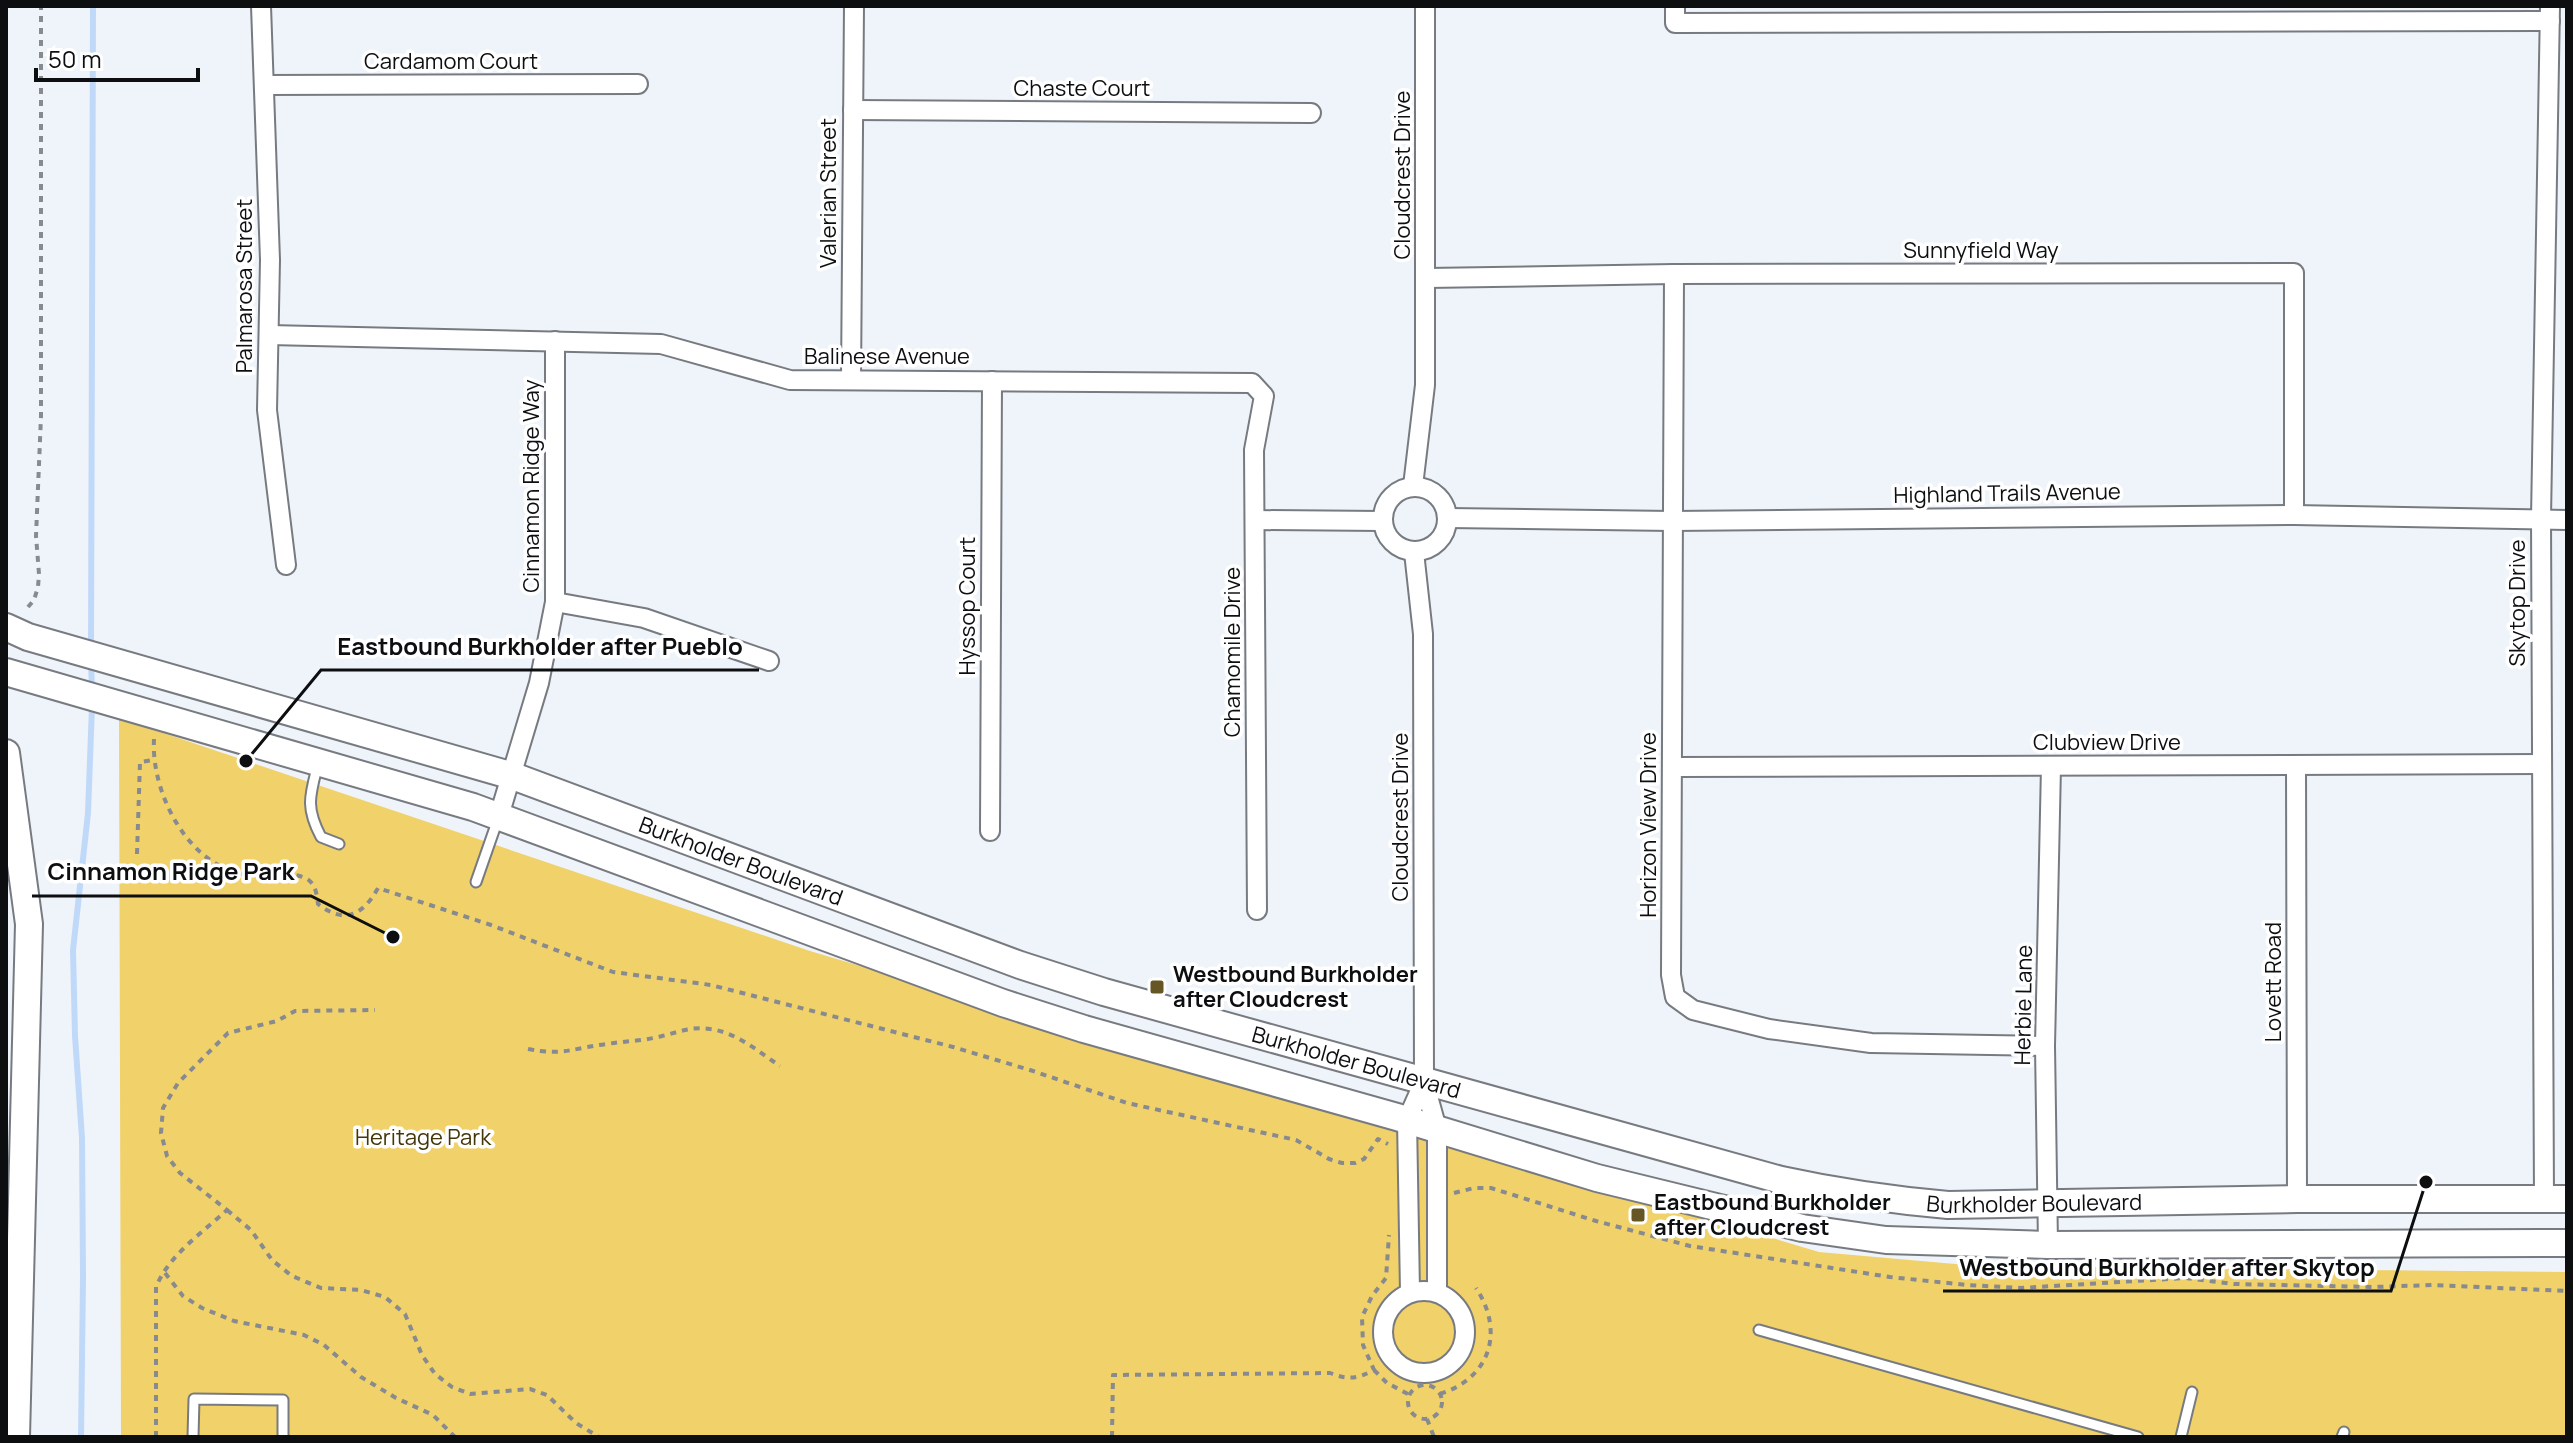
<svg xmlns="http://www.w3.org/2000/svg" width="2573" height="1443" font-family="Manrope,sans-serif">
  <style>
    .green { fill: #f1d169 }
    .lines { fill: none; stroke-linecap: round; stroke-linejoin: round }
    .stream { stroke: #c0d9f9; stroke-width: 6 }
    .lane-casing { stroke: #777b81; stroke-width: 13 }
    .street-casing { stroke: #777b81; stroke-width: 22 }
    .secondary-casing { stroke: #777b81; stroke-width: 30 }
    .path { stroke: #878a8f; stroke-width: 4; stroke-dasharray: 6 6; stroke-linecap: butt }
    .lane { stroke: #fff; stroke-width: 9 }
    .street { stroke: #fff; stroke-width: 18 }
    .secondary { stroke: #fff; stroke-width: 26 }
    .poi-dot { fill: #655623; stroke: #fff; stroke-width: 3 }
    .labels { text-anchor: middle; stroke-width: 7; stroke-linejoin: round; paint-order: stroke }
    .street-label { font-size: 22px; fill: #0c0e10; stroke: #fff }
    .poi-label { font-size: 22px; font-weight: bold; fill: #0c0e10; stroke: #fff; text-anchor: start }
    .park-label { font-size: 22px; fill: #433608; stroke: #fff }
    .leader { fill: none; stroke: #0c0e10; stroke-width: 3 }
    .callout-dot { fill: #0c0e10; stroke: #fff; stroke-width: 3 }
    .callout-label { font-size: 24px; text-anchor: middle; font-weight: bold; fill: #0c0e10; stroke: #fff; stroke-width: 7; stroke-linejoin: round; paint-order: stroke }
  </style>
  <rect width="100%" height="100%" fill="#eff4fb"/>
  <path class="green" d="M119 718 810 951 1819 1252 1978 1266 2567 1272V1437H121Z"/>
  <g class="lines">
    <g class="stream">
      <path d="M91 647 93 6"/>
      <path d="M91 662 92 691"/>
      <path d="M81 1437 83 1278 82 1138 75 1036 73 950 88 813 92 706"/>
    </g>
    <g class="lane-casing">
      <g id="lane">
        <path d="M318 764C310 795 305 807 321 837L339 844"/>
        <path d="M476 882 498 819"/>
        <path d="M1759 1330 2138 1437"/>
        <path d="M193 1437 194 1399 283 1400V1437"/>
        <path d="M2181 1437 2192 1392"/>
        <path d="M2342 1437 2344 1432"/>
      </g>
    </g>
    <g class="street-casing">
      <g id="street">
        <path d="M261 6 270 260 267 410 286 565"/>
        <path d="M1675 6V23L2550 21"/>
        <path d="M264 85 638 84"/>
        <path d="M853 110 1311 113"/>
        <path d="M1674 274 1671 975 1675 997 1693 1010 1769 1029 1871 1043 2045 1046"/>
        <path d="M1427 278 1674 274 2294 273V515"/>
        <path d="M269 335 661 344 790 380 1252 383 1264 396 1254 450 1257 910"/>
        <path d="M851 380 854 6"/>
        <path d="M1413 486 1425 385V6"/>
        <circle cx="1415" cy="519" r="32"/>
        <path d="M1448 518 1672 521 2294 515 2567 520"/>
        <path d="M1255 520 1382 521"/>
        <path d="M1414 552 1423 634 1424 1082 1437 1129V1292"/>
        <path d="M555 602 644 618 769 661"/>
        <path d="M2296 765 2297 1199"/>
        <path d="M1673 767 2542 764"/>
        <path d="M499 816 539 683 555 602V341"/>
        <path d="M990 831 992 381"/>
        <path d="M2544 1199 2541 518 2550 6"/>
        <path d="M2048 1245 2045 1046 2051 766"/>
        <circle cx="1424" cy="1332" r="41"/>
        <path d="M1410 1292 1407 1120 1424 1082"/>
      </g>
    </g>
    <g class="secondary-casing">
      <g id="secondary">
        <path id="s1" d="M6 627 28 637 513 776 1020 965 1104 992 1781 1180C1836 1192 1891 1200 1948 1205L2297 1199H2567"/>
        <path d="M6 672 473 807 1003 1003 1084 1029 1397 1117 1597 1178 1802 1228 1886 1240 2048 1245 2567 1243"/>
        <path d="M6 753 29 924 16 1437"/>
      </g>
    </g>
    <g class="path">
      <path d="M28 607 34 600 38 587 39 574 36 536 41 416V6"/>
      <path d="M154 739C151 790 184 858 237 873 256 878 290 870 305 878 315 882 317 894 318 904 345 925 363 915 378 888L491 925 613 972 711 985 953 1047 1030 1070 1127 1103 1296 1140 1329 1159 1342 1163H1355L1364 1159 1378 1139 1388 1144"/>
      <path d="M137 854 140 762 153 760"/>
      <path d="M528 1049C563 1056 573 1048 607 1044 625 1041 644 1041 662 1036 679 1032 692 1026 710 1029 736 1032 759 1052 780 1066"/>
      <path d="M1454 1193 1474 1188H1491L1596 1221 1690 1246 1890 1277 1967 1285 2021 1288 2185 1278 2234 1284 2373 1287 2433 1285 2567 1291"/>
      <path d="M227 1210 251 1230 272 1260 292 1276 321 1288 361 1290 385 1297 405 1314 422 1355 435 1374 452 1387 470 1394 530 1389 547 1395 576 1423 599 1437"/>
      <path d="M165 1273 183 1296 202 1308 234 1321 304 1335 324 1345 361 1377 396 1398 433 1415 455 1437"/>
      <path d="M1374 1370 1387 1383 1410 1395"/>
      <circle cx="1425" cy="1402" r="17"/>
      <path d="M1440 1394C1490 1378 1505 1332 1476 1288"/>
      <path d="M1427 1419 1434 1437"/>
      <path d="M156 1437V1287C169 1255 203 1232 227 1210L180 1173 167 1156 161 1133 163 1108 178 1083 228 1033 277 1021 295 1011 375 1010"/>
      <path d="M1112 1437 1113 1375 1330 1373C1348 1380 1357 1379 1374 1370L1363 1345 1362 1317 1372 1296 1386 1278 1389 1235"/>
    </g>
    <use href="#lane" class="lane"/>
    <use href="#street" class="street"/>
    <use href="#secondary" class="secondary"/>
  </g>
  <g class="poi-dot">
    <rect x="1149" y="979" width="16" height="16" rx="4"/>
    <rect x="1630" y="1207" width="16" height="16" rx="4"/>
  </g>
  <g class="labels">
    <g class="street-label">
      <text x="451" y="69">Cardamom Court</text>
      <text x="1082" y="96">Chaste Court</text>
      <text transform="translate(1402 175) rotate(-90)" y="8">Cloudcrest Drive</text>
      <text transform="translate(828 193) rotate(-90)" y="8">Valerian Street</text>
      <text x="1981" y="258">Sunnyfield Way</text>
      <text transform="translate(244 286) rotate(-90)" y="8">Palmarosa Street</text>
      <text x="887" y="364">Balinese Avenue</text>
      <text transform="translate(531 486) rotate(-90)" y="8">Cinnamon Ridge Way</text>
      <text transform="translate(2007 493) rotate(-1)" y="8">Highland Trails Avenue</text>
      <text transform="translate(2517 603) rotate(-90)" y="8">Skytop Drive</text>
      <text transform="translate(967 606) rotate(-90)" y="8">Hyssop Court</text>
      <text transform="translate(1232 652) rotate(-90)" y="8">Chamomile Drive</text>
      <text x="2107" y="750">Clubview Drive</text>
      <text transform="translate(1400 817) rotate(-90)" y="8">Cloudcrest Drive</text>
      <text transform="translate(1648 825) rotate(-90)" y="8">Horizon View Drive</text>
      <text dy="8" stroke="none"><textPath href="#s1" startOffset="772">Burkholder Boulevard</textPath></text>
      <text transform="translate(2273 982) rotate(-90)" y="8">Lovett Road</text>
      <text transform="translate(2023 1005) rotate(-89)" y="8">Herbie Lane</text>
      <text dy="8" stroke="none"><textPath href="#s1" startOffset="1420">Burkholder Boulevard</textPath></text>
      <text dy="8" stroke="none"><textPath href="#s1" startOffset="2116">Burkholder Boulevard</textPath></text>
    </g>
    <g class="poi-label">
      <text x="1173" y="982">Westbound Burkholder<tspan x="1173" dy="25">after Cloudcrest</tspan></text>
      <text x="1654" y="1210">Eastbound Burkholder<tspan x="1654" dy="25">after Cloudcrest</tspan></text>
    </g>
    <g class="park-label">
      <text x="423" y="1145">Heritage Park</text>
    </g>
  </g>
  <path class="leader" d="M246 761L321 670H759M393 937L311 896H32M2426 1182L2391 1291H1943"/>
  <g class="callout-dot">
    <circle cx="246" cy="761" r="8"/>
    <circle cx="393" cy="937" r="8"/>
    <circle cx="2426" cy="1182" r="8"/>
  </g>
  <g class="callout-label">
    <text x="540" y="655">Eastbound Burkholder after Pueblo</text>
    <text x="171" y="880">Cinnamon Ridge Park</text>
    <text x="2167" y="1276">Westbound Burkholder after Skytop</text>
  </g>
  <rect width="2573" height="1443" fill="none" stroke="#0c0e10" stroke-width="16"/>
  <path d="M36 68v12h162v-12" fill="none" stroke="#0c0e10" stroke-width="4"/>
  <text x="48" y="68" font-size="24" fill="#0c0e10" stroke="#ffffff" stroke-width="6" paint-order="stroke">50 m</text>
</svg>
